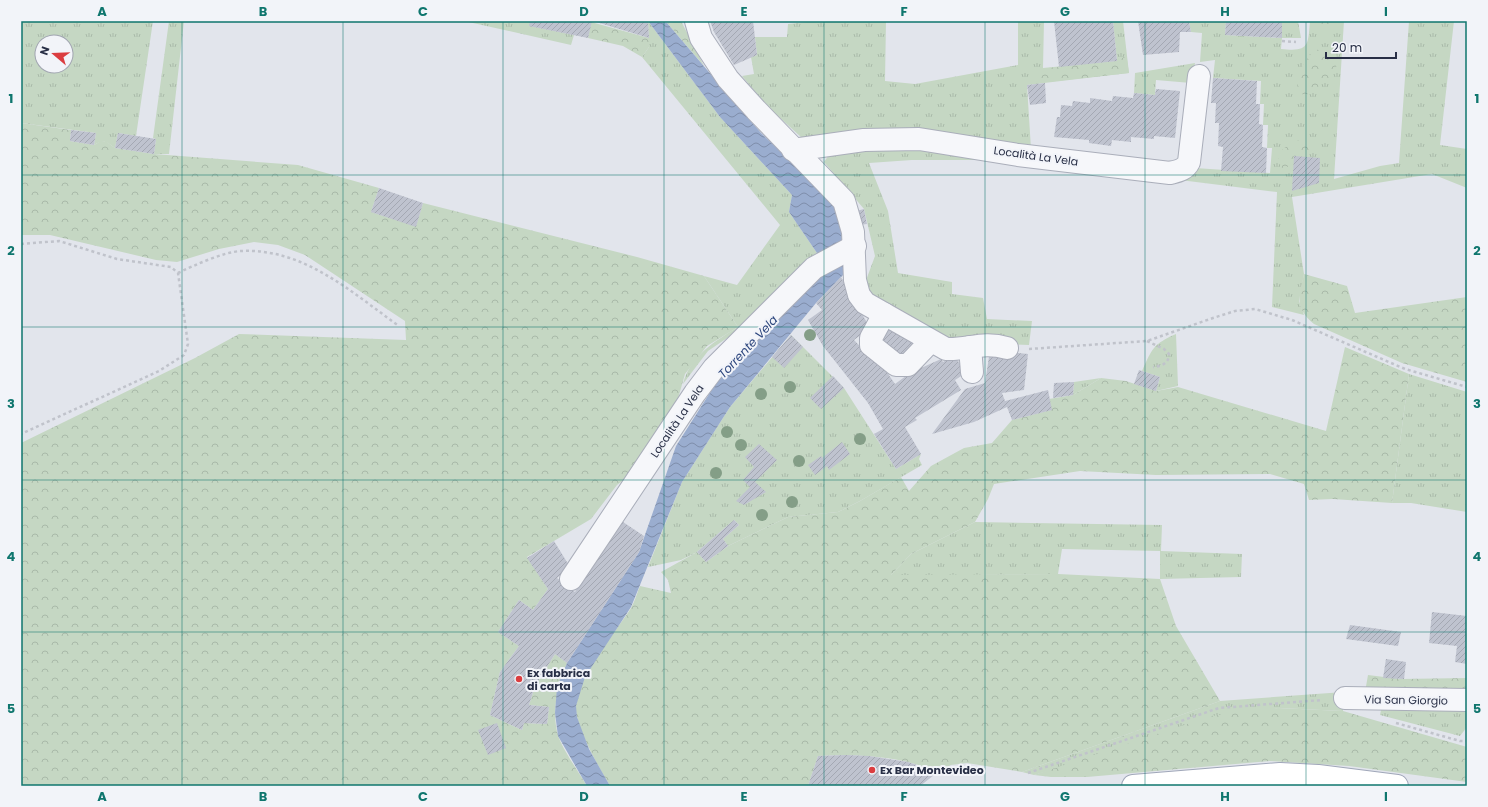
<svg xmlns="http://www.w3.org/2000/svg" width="1488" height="807" font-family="Poppins,sans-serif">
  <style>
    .grass { fill: url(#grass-tufts); fill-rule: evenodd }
    .forest { fill: url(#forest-crowns) }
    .water { fill: url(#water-waves) }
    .building { fill: url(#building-hatch) }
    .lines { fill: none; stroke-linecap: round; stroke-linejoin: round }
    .minor-casing { stroke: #aaaeba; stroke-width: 24 }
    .major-casing { stroke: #a0a7b9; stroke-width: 24 }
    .path { stroke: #c0c3cb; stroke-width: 2.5; stroke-dasharray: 3 3; stroke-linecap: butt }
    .minor { stroke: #f6f7fa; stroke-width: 22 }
    .major { stroke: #fff; stroke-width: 22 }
    .tree { fill: #849e87 }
    .grid { fill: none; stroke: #0f766e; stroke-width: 1; stroke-opacity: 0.55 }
    .poi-dot { fill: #db3d40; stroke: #f2f4f9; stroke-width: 1.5 }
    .labels { text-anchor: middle; stroke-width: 4; stroke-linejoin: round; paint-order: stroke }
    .street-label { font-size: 11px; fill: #282f46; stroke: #f2f4f9 }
    .poi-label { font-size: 11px; font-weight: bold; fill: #282f46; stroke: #f2f4f9; text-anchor: start }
    .water-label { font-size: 12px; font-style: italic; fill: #2e477e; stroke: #f2f4f9 }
    .neatline { fill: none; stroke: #0f766e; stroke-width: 1.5 }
    .grid-label { font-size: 13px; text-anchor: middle; font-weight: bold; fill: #0f766e }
  </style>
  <defs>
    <pattern id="grass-tufts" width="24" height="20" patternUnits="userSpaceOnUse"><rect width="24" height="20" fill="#c5d7c3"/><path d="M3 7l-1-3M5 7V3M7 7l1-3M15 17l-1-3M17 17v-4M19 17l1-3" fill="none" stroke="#a9b9a9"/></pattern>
    <pattern id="forest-crowns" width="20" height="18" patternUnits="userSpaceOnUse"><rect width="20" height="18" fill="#c5d7c3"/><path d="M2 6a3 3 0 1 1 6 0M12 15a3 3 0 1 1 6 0" fill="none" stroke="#a9b9a9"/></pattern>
    <pattern id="water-waves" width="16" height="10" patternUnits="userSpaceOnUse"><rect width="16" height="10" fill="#9aadcf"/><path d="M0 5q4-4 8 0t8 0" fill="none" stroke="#7e8daa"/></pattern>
    <pattern id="building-hatch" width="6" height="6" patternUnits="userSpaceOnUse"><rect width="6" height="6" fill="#bfc3cf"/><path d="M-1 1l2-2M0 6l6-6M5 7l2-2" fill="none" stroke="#a4a8b3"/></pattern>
  </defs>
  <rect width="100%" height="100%" fill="#e2e5ec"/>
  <g class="grass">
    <path d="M21 21H153L136 136 118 133 115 148C107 142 104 139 94 145L96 133 21 123ZM42 42H66V66H42Z"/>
    <path d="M169 21H184L169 154H154L156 139 153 138Z"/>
    <path d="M464 21H530V26L574 35 571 45Z"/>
    <path d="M648 21 720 117 792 195 789 212 817 253 807 259 742 328 708 351 683 384C690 356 715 341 738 327L704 276 737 285 780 225 642 57 649 47Z"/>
    <path d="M816 21H886L885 81 915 84 1018 65V21H1044L1043 68 1117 61 1113 21H1123L1129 73 1027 85 1031 149 802 138 766 105 742 76 754 74 751 57 757 55 755 37H787L788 24Z"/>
    <path d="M1189 21H1226L1225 35 1281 38 1282 21H1298L1301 38H1282L1281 49C1309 52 1308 46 1310 21H1344L1334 179 1380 166 1399 163 1409 21H1454L1440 145 1467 149V188L1432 174 1292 197 1304 274 1299 301 1304 315 1272 307 1277 192 1180 180 1195 168 1270 173 1272 148H1267L1268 125H1263L1264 104H1260L1261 81 1213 78 1215 60 1200 62 1202 33 1191 32Z"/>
    <path d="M1195 63 1191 83 1156 80 1155 95 1134 93 1135 73Z"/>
    <path d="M907 147 1018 160H912L869 163 888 211 898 273 952 282V294L983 298 987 319 1032 321 1029 345 941 342 870 299 865 283 875 256 864 209 824 162 831 152Z"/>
    <path d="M1176 334 1178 386 1156 391 1160 377 1142 371C1152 349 1153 344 1176 334Z"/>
    <path d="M791 335 844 388 896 469 921 454 919 459 922 465 860 501 838 512 788 517 728 546 723 539 739 525 734 520 697 552 681 560 648 567 682 482 730 407Z"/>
    <path d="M1409 374 1467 392V512L1411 503H1392Z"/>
    <path d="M1101 378 1073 395 1074 382Z"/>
    <path d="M975 522 1162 525 1161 551 1242 554 1241 577 1160 579V551L1062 549 1058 574 890 576 911 554Z"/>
    <path d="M1344 692 1343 711 1278 708 1034 775 1022 772 1220 701Z"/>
    <path d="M1382 705 1467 711V727L1460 736 1380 715Z"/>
  </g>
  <g class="forest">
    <path d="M681 21 704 66 667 23Z"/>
    <path d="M1313 21H1336L1325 32H1320Z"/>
    <path d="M591 22 649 38V47L642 57 623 46 588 38Z"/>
    <path d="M1334 49C1346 73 1321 84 1305 96L1298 91 1297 83 1304 71 1302 66 1314 50Z"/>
    <path d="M1124 57 1127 60 1129 73 1038 83V69L1117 61Z"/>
    <path d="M21 123 71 130 70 141 94 145 101 141 107 142 115 148 154 154 298 165 379 188 371 212 416 226 423 203 637 257 704 276 738 327 707 346 685 374 677 402 629 476 617 485 591 519 527 557 548 589 533 610 519 600 498 632 519 646 500 672 490 715 522 730 524 723 547 724 549 707 529 705 535 686 555 654 567 663C558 686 551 710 558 735 561 747 580 774 587 786H21V443L195 358 239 334 406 340 405 321 305 255 278 245 254 242 219 249 177 262 156 260 50 235H21Z"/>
    <path d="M1303 138 1311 144 1310 149 1305 153 1294 156 1290 165 1283 170 1278 160 1282 150 1288 145 1294 151 1295 142Z"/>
    <path d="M1304 274 1347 286 1355 313 1467 297V382L1402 363 1314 324C1294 307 1299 297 1304 274Z"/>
    <path d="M1345 347 1409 374 1392 503 1333 499 1309 500 1304 484 1270 474 1156 475 1080 471 994 484 988 499 975 522 911 554 891 575 1058 574 1160 579 1176 626 1220 701 1022 772 967 763 951 765 938 772C900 756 859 754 818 756L808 786H610C600 769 574 725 576 706 580 670 612 638 631 608 635 601 637 593 640 586L671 593 668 580 661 572 697 552 706 562 728 546 788 517 838 512 860 501 901 477 909 491 931 466 964 448 992 443 1012 420 1051 410 1049 399 1073 395 1101 378 1126 381 1156 391 1178 387 1326 431Z"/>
    <path d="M1368 675 1400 679 1467 678V691L1365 692Z"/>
    <path d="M1278 708 1343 711 1467 747V782L1349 766 1270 761 1087 777H1051L1034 775 1211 716Z"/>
  </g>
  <path class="water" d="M648 21 667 23 761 133 834 202 841 230 845 273 816 303 730 407 682 482 631 607 585 677 576 706 577 717 589 749 610 786H587L558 736 555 713 557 687 567 663 639 552 676 446 718 380 819 274 817 253 789 212 792 195 720 117Z"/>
  <g class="building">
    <path d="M530 21H592L588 38 529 26Z"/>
    <path d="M593 21H648L649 38Z"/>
    <path d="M710 21H753L757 55 734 65 714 32Z"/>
    <path d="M1054 21H1113L1117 61 1059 67Z"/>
    <path d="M1138 21H1189L1191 32H1180L1179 52 1143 55Z"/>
    <path d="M1226 21H1282V38L1225 35Z"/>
    <path d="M1213 78 1257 81 1256 104H1260L1259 124 1263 125 1262 147 1267 148 1266 173 1221 171 1223 147 1218 146 1219 123H1215L1216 103H1211Z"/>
    <path d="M1045 83 1046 103 1030 105 1027 85Z"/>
    <path d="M1156 89 1180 91 1175 138 1154 136V139L1131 137V142L1112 140 1111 146 1089 143V140L1054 137 1057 117H1060L1061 105 1072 106 1073 101 1090 103V98L1112 101 1113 96 1133 98 1134 93 1155 95Z"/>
    <path d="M71 130 96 133 94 145 70 141Z"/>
    <path d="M118 133 156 139 154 154 115 148Z"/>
    <path d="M1294 156 1320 158 1319 183 1292 191Z"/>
    <path d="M379 188 423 203 416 227 371 212Z"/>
    <path d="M864 209 867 224 859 225 856 211Z"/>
    <path d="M841 277 870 328 854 340 877 364 880 362 895 384 910 373 941 359 943 362 954 355 966 373 955 380 961 390 915 418 917 420 905 427 921 454 896 469 874 434 883 429 868 403 823 346 808 320 822 310 816 303Z"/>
    <path d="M886 321 917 340 906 359 875 340Z"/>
    <path d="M791 335 803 347 784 368 772 357Z"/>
    <path d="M990 350 1028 354 1024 390 1002 393 1005 401 1048 390 1052 410 1012 420 1007 407 974 422 932 434 965 389 985 383Z"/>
    <path d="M1139 370 1160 377 1156 391 1134 384Z"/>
    <path d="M833 376 844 388 821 409 810 398Z"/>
    <path d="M1074 382 1073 395 1053 398 1054 383Z"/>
    <path d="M842 442 850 454 829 470 827 466 815 475 808 465 821 456 822 458Z"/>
    <path d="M759 444 777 460 755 482 766 492 744 505 736 501 750 487 743 480 754 467 745 457Z"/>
    <path d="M734 520 739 525 723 539 728 546 706 562 697 552Z"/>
    <path d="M623 522 644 536 639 552 567 663 555 654 535 686 529 705 549 707 547 724 524 723 522 730 490 715 500 672 519 646 498 632 519 600 533 610 548 589 527 558 554 541 570 567 557 578 575 592Z"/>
    <path d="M1432 612 1467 616V664L1455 662 1457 646 1429 643Z"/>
    <path d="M1350 625 1401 632 1398 646 1346 639Z"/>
    <path d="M1386 659 1406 662 1404 679 1383 678Z"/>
    <path d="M497 723 506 748 488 755 478 730Z"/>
    <path d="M846 755 869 756 908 762 938 772 920 786H808L818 756Z"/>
  </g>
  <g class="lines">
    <g class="minor-casing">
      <g id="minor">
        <path d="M696 21 701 38 728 79 756 110 844 201 853 232 855 280 859 295 865 303 946 349C969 350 982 341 1007 348"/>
        <path d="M793 150 864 140 919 139 1018 155 1170 173C1178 171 1185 170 1189 162L1199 76"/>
        <path d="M884 314 871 338V345L896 365H908L930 342"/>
        <path d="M970 347 972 372"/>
        <path d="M571 579 695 393 714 368 814 268 855 246"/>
        <path d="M1345 698 1467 700"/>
      </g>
    </g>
    <g class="major-casing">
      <path id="major" d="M1133 786 1280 774 1318 776 1397 786"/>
    </g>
    <g class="path">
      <path d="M1282 41 1296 42"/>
      <path d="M21 244 59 241 117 259 171 267 178 273 188 344 184 355 159 371 21 434"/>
      <path d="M178 273C195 265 223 252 241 251 304 248 351 292 399 326"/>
      <path d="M1147 341 1164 349 1169 354C1169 364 1161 366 1153 367"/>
      <path d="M1029 349 1147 341 1213 318 1235 311 1255 309 1292 320 1405 369 1467 387"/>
      <path d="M1396 723 1460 741H1467"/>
      <path d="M1028 773 1219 708 1322 700"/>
    </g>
    <use href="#minor" class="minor"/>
    <use href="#major" class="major"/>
  </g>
  <g class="tree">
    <circle cx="810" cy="335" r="6"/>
    <circle cx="790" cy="387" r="6"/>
    <circle cx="761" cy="394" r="6"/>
    <circle cx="727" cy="432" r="6"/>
    <circle cx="860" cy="439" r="6"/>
    <circle cx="741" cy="445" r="6"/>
    <circle cx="799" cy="461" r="6"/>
    <circle cx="716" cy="473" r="6"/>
    <circle cx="792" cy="502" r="6"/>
    <circle cx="762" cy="515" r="6"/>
  </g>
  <path class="grid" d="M182 21V786M343 21V786M503 21V786M664 21V786M824 21V786M985 21V786M1145 21V786M1306 21V786M21 175H1467M21 327H1467M21 480H1467M21 632H1467"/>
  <g class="poi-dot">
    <circle cx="519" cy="679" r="4"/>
    <circle cx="872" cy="770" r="4"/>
  </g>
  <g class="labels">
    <g class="street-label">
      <text transform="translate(1036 156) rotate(8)" y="4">Località La Vela</text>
      <text transform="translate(677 421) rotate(-56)" y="4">Località La Vela</text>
      <text transform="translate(1406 700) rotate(1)" y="4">Via San Giorgio</text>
    </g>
    <g class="poi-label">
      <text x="527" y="677">Ex fabbrica<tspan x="527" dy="13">di carta</tspan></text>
      <text x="880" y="774">Ex Bar Montevideo</text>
    </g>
    <g class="water-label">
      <text transform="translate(748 347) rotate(-47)" y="4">Torrente Vela</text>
    </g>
  </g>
  <rect width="1488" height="807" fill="none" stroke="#f2f4f9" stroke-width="44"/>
  <g transform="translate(54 54) rotate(289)"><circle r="19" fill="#f2f4f9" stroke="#a1a5b1"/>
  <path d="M0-3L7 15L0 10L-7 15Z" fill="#db3d40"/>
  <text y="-6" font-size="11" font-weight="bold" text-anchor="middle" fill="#282f46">N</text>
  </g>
  <path d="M1326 52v6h70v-6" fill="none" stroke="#282f46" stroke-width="2"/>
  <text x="1332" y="52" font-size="12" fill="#282f46" stroke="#f2f4f9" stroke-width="3" paint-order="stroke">20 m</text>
  <rect x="22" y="22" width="1444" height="763" class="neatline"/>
  <g class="grid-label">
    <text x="102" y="16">A</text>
    <text x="263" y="16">B</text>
    <text x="423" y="16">C</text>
    <text x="584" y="16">D</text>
    <text x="744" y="16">E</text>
    <text x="904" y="16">F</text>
    <text x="1065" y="16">G</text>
    <text x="1225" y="16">H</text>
    <text x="1386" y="16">I</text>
    <text x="11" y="103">1</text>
    <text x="1477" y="103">1</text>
    <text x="11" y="255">2</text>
    <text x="1477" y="255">2</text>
    <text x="11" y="408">3</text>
    <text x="1477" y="408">3</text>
    <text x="11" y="561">4</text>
    <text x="1477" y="561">4</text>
    <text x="11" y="713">5</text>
    <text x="1477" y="713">5</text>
    <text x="102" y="801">A</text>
    <text x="263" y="801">B</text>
    <text x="423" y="801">C</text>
    <text x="584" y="801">D</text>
    <text x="744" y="801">E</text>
    <text x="904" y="801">F</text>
    <text x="1065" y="801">G</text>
    <text x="1225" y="801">H</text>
    <text x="1386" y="801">I</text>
  </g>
</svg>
